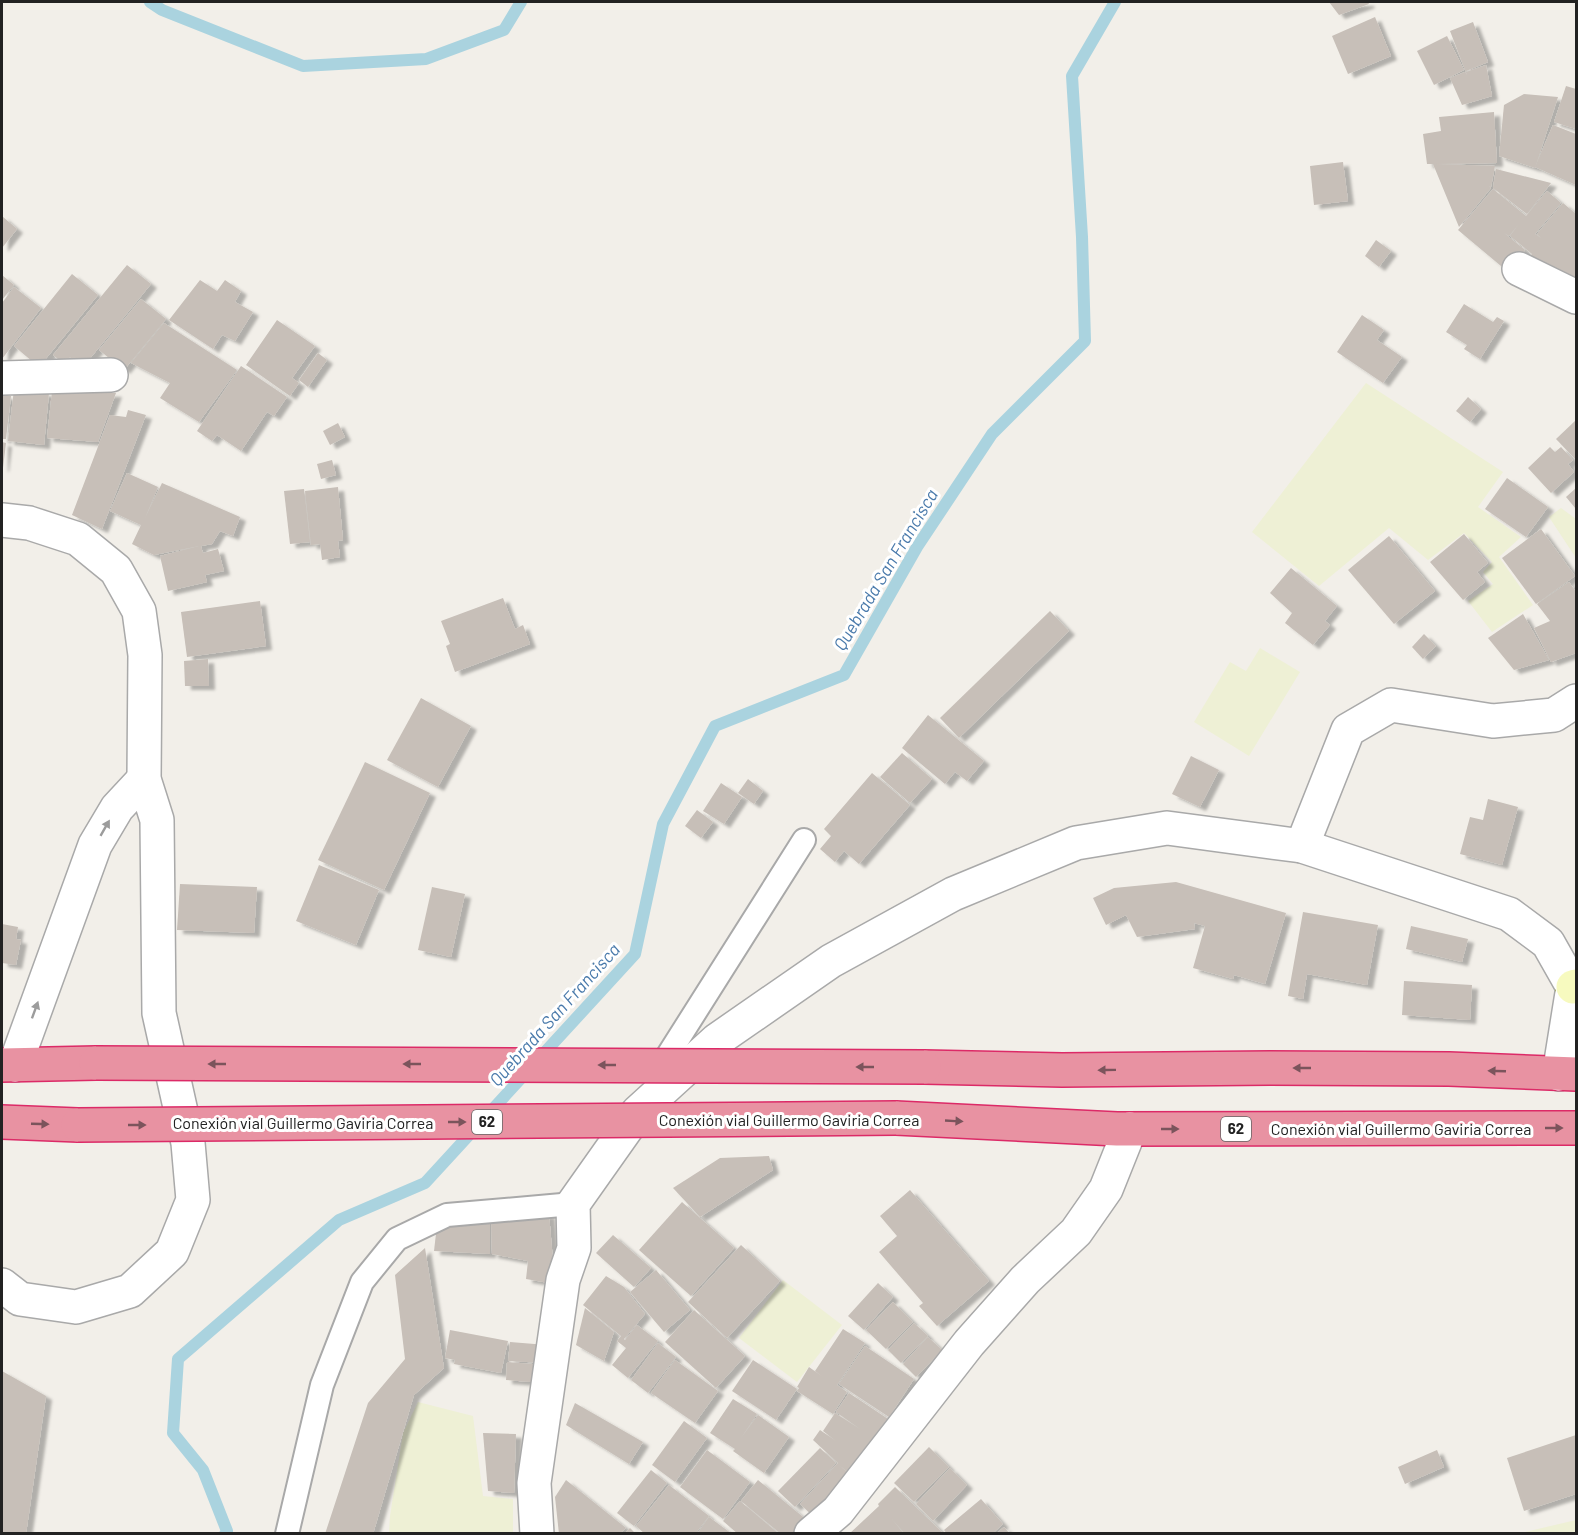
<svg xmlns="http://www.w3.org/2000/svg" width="1578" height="1535" font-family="Barlow,sans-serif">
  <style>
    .farmland { fill: #eef0d5 }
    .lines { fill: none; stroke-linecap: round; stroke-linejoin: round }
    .stream { stroke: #aad3df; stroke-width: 12 }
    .building { fill: #c7bfb8; filter: url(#shadow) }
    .lane-casing { stroke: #a9a9a9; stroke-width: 26 }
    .street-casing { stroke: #a9a9a9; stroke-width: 36 }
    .secondary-casing { stroke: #707d05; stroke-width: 36 }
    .highway-casing { stroke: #dc2a67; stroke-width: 36 }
    .lane { stroke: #fff; stroke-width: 22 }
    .street { stroke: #fff; stroke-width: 33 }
    .secondary { stroke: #f7fabf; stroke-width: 33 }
    .highway { stroke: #e892a2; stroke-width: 33 }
    .highway-bridge-casing { stroke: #dc2a67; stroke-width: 36; stroke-linecap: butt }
    .highway-bridge { stroke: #e892a2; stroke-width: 33 }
    .oneway { fill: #9c9c9c }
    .oneway2 { fill: #7b545c }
    .labels { text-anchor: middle; stroke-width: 6; stroke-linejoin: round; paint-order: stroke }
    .shield { fill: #fff; stroke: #646464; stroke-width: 1.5 }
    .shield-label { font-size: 15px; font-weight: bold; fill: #222 }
    .street-label { font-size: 16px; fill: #222; stroke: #fff }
    .water-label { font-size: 18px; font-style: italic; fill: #4a7aab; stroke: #fff }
  </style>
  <defs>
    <filter id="shadow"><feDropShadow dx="6" dy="4" stdDeviation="1.5" flood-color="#0004"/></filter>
  </defs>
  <rect width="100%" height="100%" fill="#f2efe9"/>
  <g class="farmland">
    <path d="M1366 383 1503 472 1478 507 1521 537 1499 557 1533 605 1492 632 1468 601 1493 584 1483 572 1492 562 1464 533 1428 560 1389 528 1319 586 1252 532Z"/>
    <path d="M1561 508 1576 519V558L1549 517Z"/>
    <path d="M1260 648 1300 672 1249 756 1194 722 1230 662 1246 671Z"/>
    <path d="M783 1280 842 1325 797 1382 739 1338Z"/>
    <path d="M418 1402 473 1416 483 1496 513 1499V1533H389L390 1516 403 1433Z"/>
    <path d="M1576 1520V1533H1521Z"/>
  </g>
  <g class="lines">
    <g class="stream">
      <path d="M150 2 162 10 303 66 426 59 504 30 521 2"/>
      <path d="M225 1534 227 1531 203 1470 173 1433 178 1359 339 1220 425 1183 635 954 663 824 715 726 844 675 917 547 992 434 1085 341 1082 237 1072 76 1115 2"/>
    </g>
  </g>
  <g class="building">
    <path d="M1329 2H1368L1369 4 1339 15Z"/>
    <path d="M1375 17 1391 56 1348 74 1332 36Z"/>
    <path d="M1473 22 1488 62 1466 71V72L1486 65 1492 96 1462 105 1450 78 1465 72 1467 75 1450 31Z"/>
    <path d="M1447 36 1464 70 1434 85 1417 51Z"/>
    <path d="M1566 86 1576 89V129L1554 122Z"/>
    <path d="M1524 94 1558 97 1535 168 1499 156 1504 105Z"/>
    <path d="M1494 112 1497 163 1436 164 1495 166 1491 187 1489 186 1491 188 1459 227 1433 164H1427L1423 134 1441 131 1439 117Z"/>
    <path d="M1553 125 1576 134V185L1535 167Z"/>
    <path d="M1343 162 1348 201 1314 205 1310 166Z"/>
    <path d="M1496 169 1551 183 1527 214 1493 188Z"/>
    <path d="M1493 189 1526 216 1547 191 1561 203 1535 234 1541 238 1537 234 1563 203 1576 214V283L1526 260 1532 254 1510 236 1518 225 1509 236 1504 233 1525 250 1507 271 1458 230Z"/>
    <path d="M2 216 17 229 2 248Z"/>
    <path d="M1376 240 1391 251 1379 267 1365 256Z"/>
    <path d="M127 265 151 284 83 367 70 357 64 364 53 355Z"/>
    <path d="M72 274 98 295 39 367 14 346Z"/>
    <path d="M2 275 14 285 2 300Z"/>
    <path d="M200 280 217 291 225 280 241 291 235 302 253 312 235 341 222 335 213 349 169 320Z"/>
    <path d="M14 287 41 308 2 359V303Z"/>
    <path d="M141 299 166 319 124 370 99 350Z"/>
    <path d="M1464 304 1493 322 1497 317 1504 321 1480 359 1464 349 1467 345 1446 332Z"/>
    <path d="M1362 315 1384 330 1377 340 1402 357 1383 383 1337 352Z"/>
    <path d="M277 320 315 346 292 378 299 383 290 396 246 365Z"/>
    <path d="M164 323 237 370 199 422 160 398 170 383 131 363Z"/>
    <path d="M318 353 327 360 308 387 299 380Z"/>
    <path d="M241 366 287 397 274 416 267 412 241 451 217 435 212 441 197 431Z"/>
    <path d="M14 389 49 393 44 445 8 441Z"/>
    <path d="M52 391 116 393 98 442 47 438Z"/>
    <path d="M2 395 11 396 6 439H2Z"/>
    <path d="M1468 397 1481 409 1470 422 1456 411Z"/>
    <path d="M128 410 146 415 102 529 72 515 110 415 126 417Z"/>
    <path d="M1576 420V460L1556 439Z"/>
    <path d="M338 423 345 437 330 445 323 431Z"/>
    <path d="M2 442 6 443 3 468H2Z"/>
    <path d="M1550 447 1555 452 1561 447 1573 460 1568 464 1574 472 1551 493 1528 468Z"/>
    <path d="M332 460 336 475 321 479 317 464Z"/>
    <path d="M127 473 158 487 145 518 162 483 240 517 233 536 220 531 212 544 201 546 203 553 218 549 224 571 205 575 207 582 168 591 160 556 199 546 154 555 132 544 141 525 110 511Z"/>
    <path d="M1507 478 1548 507 1526 537 1485 509Z"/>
    <path d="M338 487 343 540 338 541 340 557 322 560 320 544 311 545 305 491Z"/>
    <path d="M1576 488V509L1566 497Z"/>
    <path d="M304 489 310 542 290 544 284 491Z"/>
    <path d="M1541 529 1575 576 1536 604 1502 558Z"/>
    <path d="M1464 534 1488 563 1477 572 1485 582 1463 600 1430 562Z"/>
    <path d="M1389 536 1435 591 1394 624 1348 570Z"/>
    <path d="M1291 568 1337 606 1325 621 1330 625 1313 645 1285 623 1292 613 1270 593Z"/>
    <path d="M1569 582 1576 592V653L1551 662 1534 628 1550 621 1537 604Z"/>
    <path d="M503 598 515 629 523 625 530 644 455 672 446 646 450 644 441 621Z"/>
    <path d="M260 601 266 646 187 657 181 612Z"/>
    <path d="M1050 611 1069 631 959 738 940 718Z"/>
    <path d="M1523 614 1549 660 1514 670 1488 638Z"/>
    <path d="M1424 634 1436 646 1423 659 1412 647Z"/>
    <path d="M208 659 209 686H185L184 661Z"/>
    <path d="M421 698 471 726 438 787 387 760Z"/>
    <path d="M928 715 984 761 967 781 955 772 945 784 902 748Z"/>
    <path d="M902 753 932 779 910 803 880 777Z"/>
    <path d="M1191 756 1219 770 1200 807 1172 794Z"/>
    <path d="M365 762 430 793 384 890 318 860Z"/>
    <path d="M872 773 910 805 859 864 844 851 835 862 820 849 831 836 824 829Z"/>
    <path d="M748 779 763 791 754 804 738 793Z"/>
    <path d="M721 783 742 797 724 824 703 811Z"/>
    <path d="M1488 799 1518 807 1502 865 1460 854 1470 817 1483 820Z"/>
    <path d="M697 810 713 822 701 838 685 826Z"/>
    <path d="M319 865 379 890 356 945 296 921Z"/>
    <path d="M1176 882 1286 913 1265 984 1234 975 1233 979 1193 968 1205 926 1194 923 1195 929 1137 937 1126 915 1106 925 1093 898 1114 888Z"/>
    <path d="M180 884 257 887 254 933 177 930Z"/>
    <path d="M432 887 465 894 451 957 418 950Z"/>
    <path d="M1303 912 1378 925 1367 985 1307 974 1303 999 1288 996Z"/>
    <path d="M2 924 18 927 16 939 21 940 16 965 2 963Z"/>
    <path d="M1411 926 1468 939 1462 962 1406 949Z"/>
    <path d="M1404 981 1472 985 1470 1020 1402 1015Z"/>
    <path d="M769 1156 773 1170 700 1217 673 1188 720 1158Z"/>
    <path d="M910 1190 989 1281 937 1326 919 1306 923 1303 879 1252 897 1236 880 1216Z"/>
    <path d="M682 1202 734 1248 691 1296 639 1250Z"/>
    <path d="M491 1212 549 1214 555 1284 526 1279 528 1261 492 1254Z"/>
    <path d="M490 1216V1254L434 1251 437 1225Z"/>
    <path d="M613 1235 651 1268 634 1287 596 1253Z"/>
    <path d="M741 1245 780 1281 727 1338 688 1302Z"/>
    <path d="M425 1248 444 1368 414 1395 373 1534H325L368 1403 405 1359 395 1275Z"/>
    <path d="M656 1270 690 1310 664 1332 630 1292Z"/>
    <path d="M606 1276 624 1287 645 1314 624 1339 625 1340 637 1325 658 1341 628 1378 612 1365 626 1348 617 1341 621 1336 583 1305Z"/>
    <path d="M878 1283 893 1297 864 1330 848 1316Z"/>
    <path d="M893 1302 913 1322 886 1349 866 1330Z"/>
    <path d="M585 1308 614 1332 604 1361 576 1345Z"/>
    <path d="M694 1310 745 1356 716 1388 665 1342Z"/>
    <path d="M914 1323 928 1336 901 1363 888 1350Z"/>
    <path d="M843 1329 865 1343 837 1385 847 1392 833 1414 797 1391 799 1388 797 1387 809 1367 823 1377 815 1371Z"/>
    <path d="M450 1330 508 1341 501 1373 454 1364 455 1360 445 1358Z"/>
    <path d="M928 1337 942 1350 916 1377 903 1364Z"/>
    <path d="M510 1342 547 1345 546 1363 508 1361Z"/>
    <path d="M658 1343 676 1357 648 1393 631 1380Z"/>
    <path d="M865 1346 914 1379 889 1417 839 1384Z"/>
    <path d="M675 1360 718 1391 695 1423 651 1393Z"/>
    <path d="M753 1360 797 1389 776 1420 732 1391Z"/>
    <path d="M507 1362 545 1365 543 1383 506 1380Z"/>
    <path d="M2 1371 46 1396 26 1534H2Z"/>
    <path d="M849 1393 891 1421 852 1475 840 1466 852 1476 815 1518 800 1504 838 1463 813 1440 820 1430 836 1441 823 1431 835 1413 860 1429 836 1412Z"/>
    <path d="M733 1399 757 1414 741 1438 758 1415 789 1437 764 1473 733 1451 735 1449 710 1433Z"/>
    <path d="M575 1403 643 1442 629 1464 566 1425Z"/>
    <path d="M684 1421 707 1438 675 1482 652 1465Z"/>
    <path d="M483 1433 516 1434 514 1493 488 1491Z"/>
    <path d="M1576 1435V1494L1524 1511 1507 1458Z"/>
    <path d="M929 1447 949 1467 914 1502 894 1483Z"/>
    <path d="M820 1448 836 1463 795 1507 778 1491Z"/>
    <path d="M707 1450 750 1482 723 1519 680 1487Z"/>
    <path d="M1437 1450 1444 1467 1405 1484 1398 1467Z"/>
    <path d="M950 1468 967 1485 933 1521 916 1504Z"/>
    <path d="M651 1470 667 1483 634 1526 617 1513Z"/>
    <path d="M566 1480 626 1528 619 1534H559L555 1497Z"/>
    <path d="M758 1480 808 1521 798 1534H781L741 1501Z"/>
    <path d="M669 1485 709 1516 695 1534H645L636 1526Z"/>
    <path d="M895 1487 944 1534H905L891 1518 904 1534H849L879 1506 878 1504Z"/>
    <path d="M981 1499 1003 1524 992 1534H947L944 1530Z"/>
    <path d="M740 1501 779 1534H738L723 1521Z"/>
    <path d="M709 1517 732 1534H697Z"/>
    <path d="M1004 1527 1010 1534H996Z"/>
    <path d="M630 1528 636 1534H624Z"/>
  </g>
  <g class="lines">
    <g class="lane-casing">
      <g id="lane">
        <path d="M656 1074 804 840"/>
        <path d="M287 1534 322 1385 362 1282 397 1239 447 1215 573 1204 580 1193"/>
      </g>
    </g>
    <g class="street-casing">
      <g id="street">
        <path d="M1519 269 1576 297"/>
        <path d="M2 378 111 375"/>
        <path d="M2 520 29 523 78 539 116 570 139 611 145 655 144 779 157 820 159 1013 188 1143 193 1200 172 1252 130 1291 76 1307 20 1299 2 1285"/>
        <path d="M1302 846 1348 730 1391 705 1493 721 1554 715 1576 701"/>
        <path d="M15 1065 95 845 117 808 144 779"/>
        <path d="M537 1534 534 1483 563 1280 574 1248 573 1204 638 1112 717 1040 831 961 953 894 1076 843 1167 828 1302 846 1509 914 1548 943 1573 987 1559 1074"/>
        <path d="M811 1534 838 1511 969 1343 1025 1280 1076 1232 1106 1189 1130 1129"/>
      </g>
    </g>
    <g class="secondary-casing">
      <path id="secondary" d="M1573 987 1576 986"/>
    </g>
    <g class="highway-casing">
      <g id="highway">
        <path d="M2 1065 96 1063"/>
        <path d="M924 1067 1062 1070 1270 1068 1449 1069 1576 1074"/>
        <path d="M896 1118 1117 1129 1576 1128"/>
        <path d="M2 1122 78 1125"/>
      </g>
    </g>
    <use href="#lane" class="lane"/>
    <use href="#street" class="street"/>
    <use href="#secondary" class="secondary"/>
    <use href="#highway" class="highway"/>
    <g class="highway-bridge-casing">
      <g id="highway-bridge">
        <path d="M96 1063 924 1067"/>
        <path d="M78 1125 896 1118"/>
      </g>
    </g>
    <use href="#highway-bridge" class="highway-bridge"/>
  </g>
  <defs><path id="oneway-solid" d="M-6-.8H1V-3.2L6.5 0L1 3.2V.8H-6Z" transform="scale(1.5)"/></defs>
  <g class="oneway">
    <use href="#oneway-solid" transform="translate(105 828) rotate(-60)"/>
    <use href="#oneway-solid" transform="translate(35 1010) rotate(-70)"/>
  </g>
  <g class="oneway2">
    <use href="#oneway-solid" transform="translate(217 1064) rotate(-180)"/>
    <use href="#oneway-solid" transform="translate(412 1064) rotate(-180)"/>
    <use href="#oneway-solid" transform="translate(607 1065) rotate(-180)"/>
    <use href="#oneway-solid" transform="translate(865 1067) rotate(-180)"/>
    <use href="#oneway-solid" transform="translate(1302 1068) rotate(-180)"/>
    <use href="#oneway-solid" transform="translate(1107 1070) rotate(179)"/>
    <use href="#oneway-solid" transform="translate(1497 1071) rotate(-178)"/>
    <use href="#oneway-solid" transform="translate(954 1121) rotate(3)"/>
    <use href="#oneway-solid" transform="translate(457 1122)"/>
    <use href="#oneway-solid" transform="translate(40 1124) rotate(2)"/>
    <use href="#oneway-solid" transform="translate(137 1125)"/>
    <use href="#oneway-solid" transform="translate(1554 1128)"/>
    <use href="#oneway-solid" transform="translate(1170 1129)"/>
  </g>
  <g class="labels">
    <g class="shield">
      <rect x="472" y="1110" width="30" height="24" rx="4.5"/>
      <rect x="1221" y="1117" width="30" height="24" rx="4.5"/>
    </g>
    <g class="shield-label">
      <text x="487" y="1127">62</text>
      <text x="1236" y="1134">62</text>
    </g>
    <g class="street-label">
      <text x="789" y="1126">Conexión vial Guillermo Gaviria Correa</text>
      <text x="303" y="1129">Conexión vial Guillermo Gaviria Correa</text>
      <text x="1401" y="1135">Conexión vial Guillermo Gaviria Correa</text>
    </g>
    <g class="water-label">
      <text transform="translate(886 570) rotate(-59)" y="6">Quebrada San Francisca</text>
      <text transform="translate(555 1015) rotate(-48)" y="6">Quebrada San Francisca</text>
    </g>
  </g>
  <rect width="1578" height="1535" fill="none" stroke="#222222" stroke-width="6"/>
</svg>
